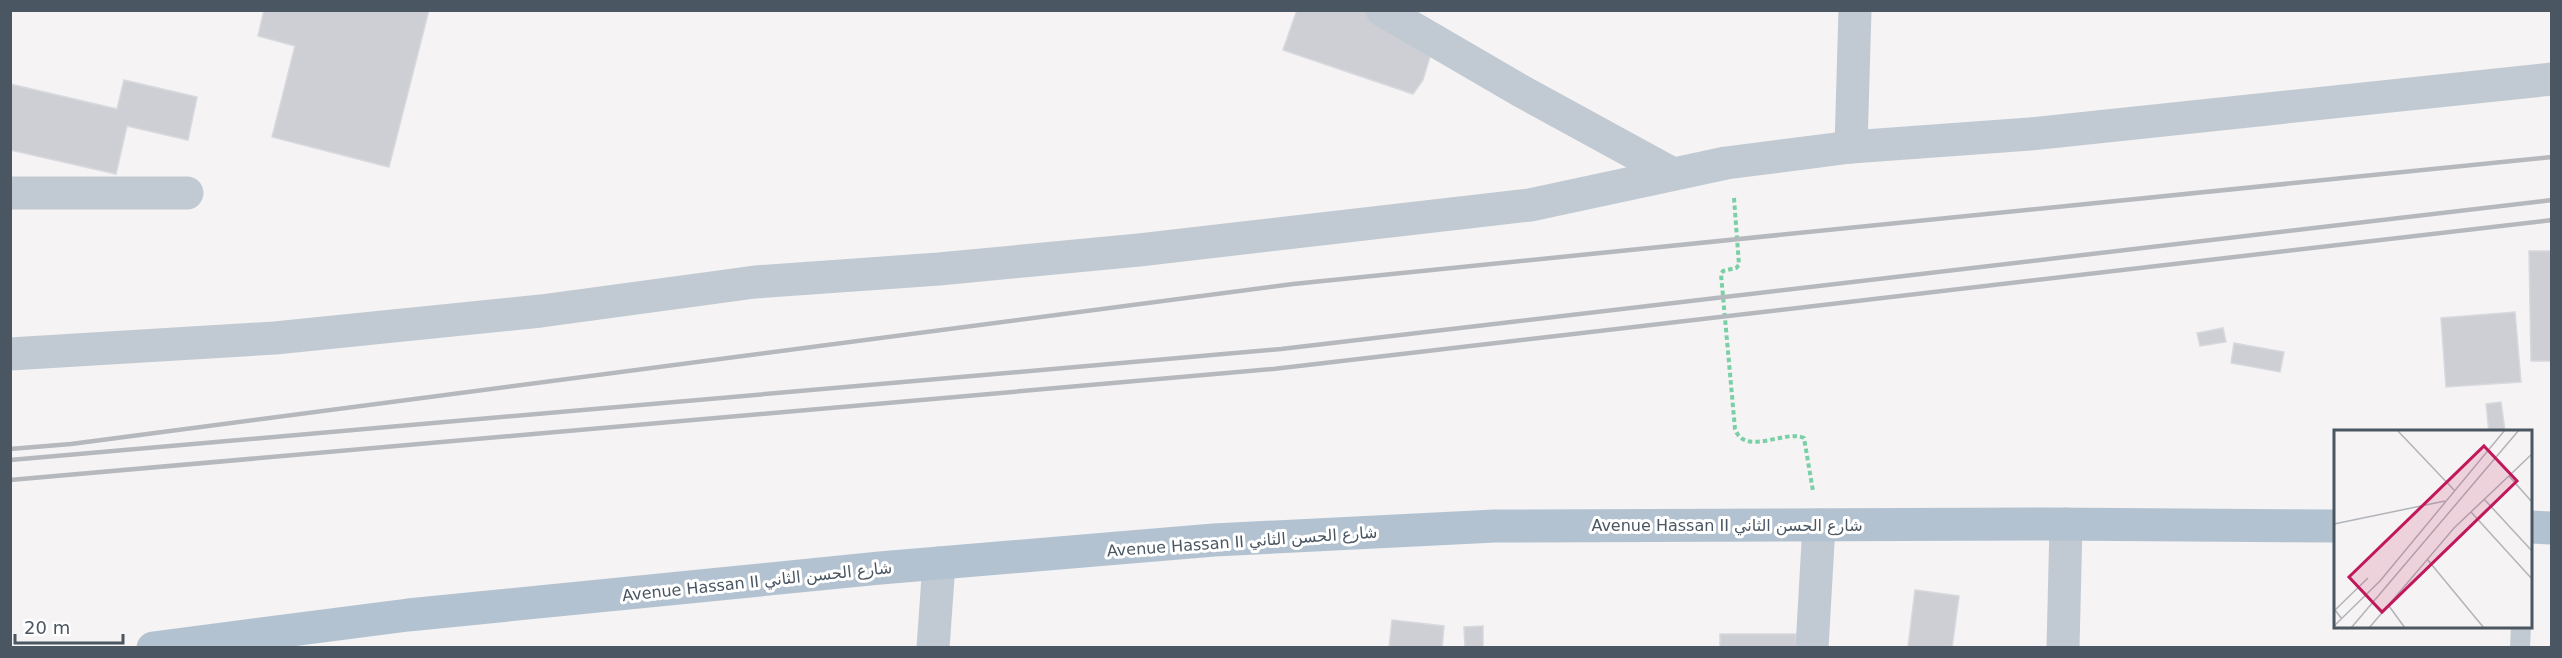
<svg xmlns="http://www.w3.org/2000/svg" width="2562" height="658" font-family="'DejaVu Sans',Vazirmatn,sans-serif">
  <style>
    .building { fill: #cdcfd5; stroke: #d7d9de; stroke-width: 1.5 }
    .lines { fill: none; stroke-linecap: round; stroke-linejoin: round }
    .path { stroke: #7ad0a6; stroke-width: 4; stroke-dasharray: 4.5 3; stroke-linecap: butt }
    .lane { stroke: #c1cad2; stroke-width: 20 }
    .street { stroke: #c1cad2; stroke-width: 33 }
    .primary { stroke: #b3c2d1; stroke-width: 33 }
    .rail { stroke: #b5b8bd; stroke-width: 4.5 }
    .labels { text-anchor: middle; stroke-width: 6; stroke-linejoin: round; paint-order: stroke }
    .street-label { font-size: 16px; fill: #4a5661; stroke: #fff }
    .inset-road { fill: none; stroke: #b1b4b9; stroke-width: 1.5 }
    .view { fill: #c2185b; fill-opacity: 0.15; stroke: #c2185b; stroke-width: 3 }
    .inset-edge { fill: none; stroke: #4a5661; stroke-width: 3 }
  </style>
  <rect width="100%" height="100%" fill="#f5f3f3"/>
  <g class="building">
    <path d="M264 10H429L389 167 272 137 295 46 258 36Z"/>
    <path d="M1297 10H1368L1431 53 1423 80 1413 94 1283 50Z"/>
    <path d="M124 80 197 97 188 140 127 126 116 174 10 150V84L117 109Z"/>
    <path d="M2529 251H2552V361H2531Z"/>
    <path d="M2515 312 2521 382 2446 387 2441 318Z"/>
    <path d="M2223 328 2226 342 2200 346 2197 333Z"/>
    <path d="M2234 343 2284 352 2280 372 2231 363Z"/>
    <path d="M2501 402 2505 431 2489 432 2486 404Z"/>
    <path d="M1915 590 1959 596 1952 648 1908 647Z"/>
    <path d="M1392 620 1444 626 1442 648H1389Z"/>
    <path d="M1483 626V648H1465L1464 627Z"/>
    <rect x="1720" y="634" width="76" height="14"/>
  </g>
  <g class="lines">
    <path class="path" d="M1734 198 1739 265 1736 268 1723 271 1721 274 1735 429C1745 457 1785 429 1804 438L1813 491"/>
    <path class="lane" d="M2520 648 2521 626"/>
    <g class="street">
      <path d="M1382 10 1521 91 1671 173"/>
      <path d="M1851 147 1855 10"/>
      <path d="M10 193H187"/>
      <path d="M10 354 275 338 541 311 755 282 939 269 1139 250 1530 205 1726 163 1851 147 2030 134 2552 79"/>
      <path d="M933 648 939 563"/>
      <path d="M1812 648 1819 525"/>
      <path d="M2063 648 2066 524"/>
    </g>
    <g class="primary">
      <path d="M2530 527 2552 528"/>
      <path d="M153 648 408 615 880 568 1214 540 1495 526 2047 524 2336 526"/>
    </g>
    <g class="rail">
      <path d="M10 449 71 444 1293 284 2552 157"/>
      <path d="M10 460 1281 349 2552 200"/>
      <path d="M10 480 1273 369 2552 220"/>
    </g>
  </g>
  <g class="labels">
    <g class="street-label">
      <text x="1727" y="531">Avenue Hassan II شارع الحسن الثاني</text>
      <text transform="translate(1242 541) rotate(-4)" y="6">Avenue Hassan II شارع الحسن الثاني</text>
      <text transform="translate(757 581) rotate(-6)" y="6">Avenue Hassan II شارع الحسن الثاني</text>
    </g>
  </g>
  <g transform="translate(2334 430)">
    <rect width="198" height="198" fill="#f5f3f3"/>
    <path class="inset-road" d="M63 0 120 60M175 46 198 72M150 69 198 121M137 82 198 149M0 94 111 71M93 129 150 198M55 176 71 198M8 189 1 180 34 148M0 196 46 151 171 0M17 198 185 0M35 198 120 98 198 24"/>
    <path class="view" d="M150 16 183 51 48 182 15 147Z"/>
    <rect width="198" height="198" class="inset-edge"/>
  </g>
  <rect width="2562" height="658" fill="none" stroke="#4a5661" stroke-width="24"/>
  <path d="M15 634v9h108v-9" fill="none" stroke="#4a5661" stroke-width="3"/>
  <text x="24" y="634" font-size="18" fill="#4a5661" stroke="#ffffff" stroke-width="4.5" paint-order="stroke">20 m</text>
</svg>
